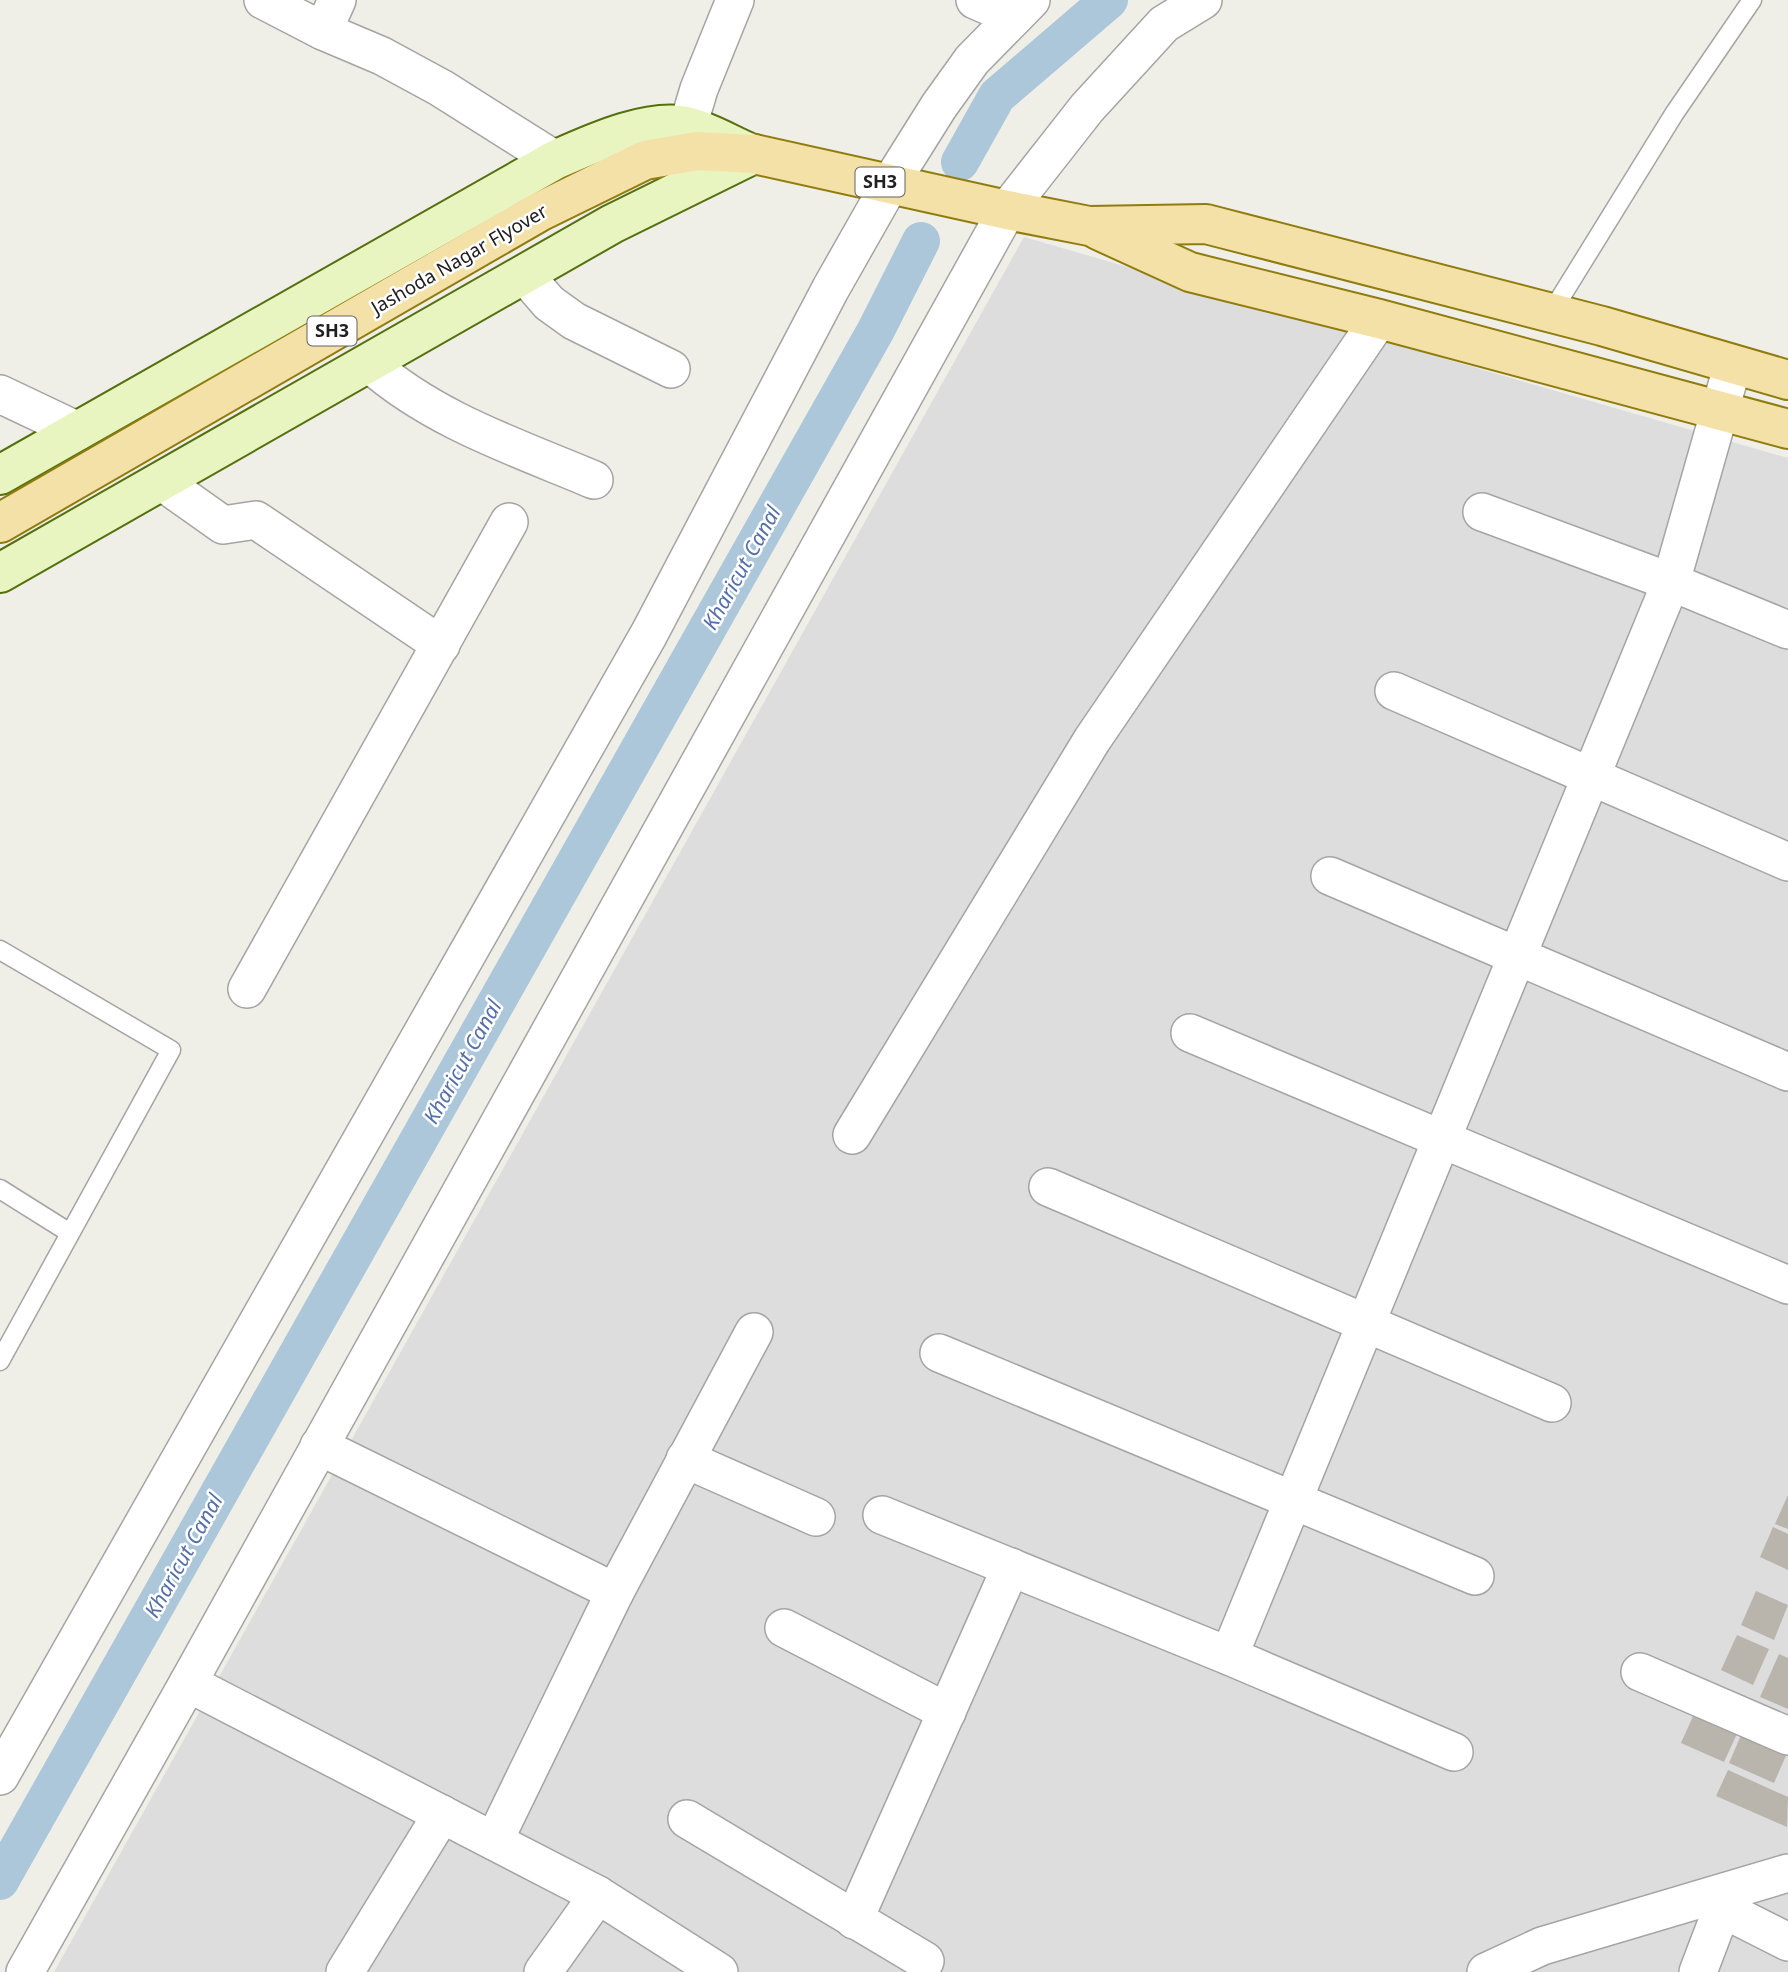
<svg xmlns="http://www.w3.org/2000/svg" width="1788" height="1972" font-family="'Noto Sans',sans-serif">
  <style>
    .residential { fill: #dedddd }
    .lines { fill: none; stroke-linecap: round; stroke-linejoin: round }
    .canal { stroke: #acc7da; stroke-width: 38 }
    .building { fill: #b9b5ad }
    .lane-casing { stroke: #a4a4a4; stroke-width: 21 }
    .street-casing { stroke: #a4a4a4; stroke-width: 40 }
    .secondary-casing { stroke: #54700e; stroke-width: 42 }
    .primary-casing { stroke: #907c0d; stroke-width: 42 }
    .lane { stroke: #fff; stroke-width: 18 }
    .street { stroke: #fff; stroke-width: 37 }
    .secondary { stroke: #e9f5c1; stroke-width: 38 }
    .primary { stroke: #f4e1a8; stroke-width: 38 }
    .labels { text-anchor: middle; stroke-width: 5; stroke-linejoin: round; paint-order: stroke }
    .shield { fill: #fff; stroke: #636363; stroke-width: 2 }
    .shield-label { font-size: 18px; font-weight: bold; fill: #202020 }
    .street-label { font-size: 19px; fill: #202020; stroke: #fff }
    .water-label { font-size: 21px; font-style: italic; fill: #546fa9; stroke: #fff }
  </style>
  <rect width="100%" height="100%" fill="#f0efe7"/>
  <path class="residential" d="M1024 237 1788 458V1972H54Z"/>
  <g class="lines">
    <g class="canal">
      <path d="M960 162 997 96 1109 0"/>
      <path d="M0 1881 876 330 921 241"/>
    </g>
  </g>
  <g class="building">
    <path d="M1788 1495V1529L1775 1524Z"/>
    <path d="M1773 1527 1788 1534V1570L1760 1557Z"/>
    <path d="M1756 1591 1788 1605 1774 1640 1741 1625Z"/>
    <path d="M1737 1635 1769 1649 1753 1685 1721 1670Z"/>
    <path d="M1779 1654 1788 1658V1709L1760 1697Z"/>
    <path d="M1698 1705 1741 1725 1724 1762 1681 1743Z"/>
    <path d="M1745 1726 1788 1751 1774 1783 1729 1763Z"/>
    <path d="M1728 1770 1788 1797 1787 1827 1716 1796Z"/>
  </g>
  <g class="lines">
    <g class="lane-casing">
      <g id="lane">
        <path d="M1551 313 1674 114 1752 0"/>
        <path d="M0 950 171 1050 0 1361"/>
        <path d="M0 1189 70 1233"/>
      </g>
    </g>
    <g class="street-casing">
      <g id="street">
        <path d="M263 0 323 31 382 56 441 88 555 160"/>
        <path d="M975 0 1014 17"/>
        <path d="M323 31 337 0"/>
        <path d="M688 126 699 89 735 0"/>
        <path d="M524 274 549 303 574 321 671 369"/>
        <path d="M369 363C433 420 516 447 594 480"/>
        <path d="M0 394 78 431"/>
        <path d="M161 481 223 525 256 520 441 645"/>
        <path d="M1482 512 1671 582 1788 630"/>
        <path d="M1394 691 1788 862"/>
        <path d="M1330 876 1788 1072"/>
        <path d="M247 989 509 522"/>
        <path d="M1190 1033 1788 1285"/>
        <path d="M852 1135 1092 740 1379 319"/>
        <path d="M1048 1187 1552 1403"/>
        <path d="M939 1353 1475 1576"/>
        <path d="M319 1446 615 1592 494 1841"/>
        <path d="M685 1459 816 1517"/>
        <path d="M882 1515 1229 1656 1454 1752"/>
        <path d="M615 1592 754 1332"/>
        <path d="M784 1628 947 1712"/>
        <path d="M1229 1656 1671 582 1733 364"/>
        <path d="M1640 1672 1788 1736"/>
        <path d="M188 1683 598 1895 719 1972"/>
        <path d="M0 1776 649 634 831 288 890 184 939 106 972 60 1031 0"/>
        <path d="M687 1819 925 1961"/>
        <path d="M1703 1899 1788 1942"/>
        <path d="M854 1920 1011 1567"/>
        <path d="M25 1972 188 1683 1007 210 1087 108 1164 24 1203 0"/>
        <path d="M345 1972 442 1814"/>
        <path d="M543 1972 598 1895"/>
        <path d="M1486 1972 1542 1946 1788 1873"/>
        <path d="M1698 1972 1722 1909"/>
      </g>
    </g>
    <g class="secondary-casing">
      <g id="secondary">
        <path d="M0 475 555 160C591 144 651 116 690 127 711 133 731 145 750 153"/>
        <path d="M0 573 612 224 754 154"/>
      </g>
    </g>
    <g class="primary-casing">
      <g id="primary">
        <path d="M1098 230 1190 272 1379 319 1788 429"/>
        <path d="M0 523 539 212 645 160 697 151 754 154 1007 210 1089 226 1206 224 1602 326 1788 380"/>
      </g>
    </g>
    <use href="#lane" class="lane"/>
    <use href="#street" class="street"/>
    <use href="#secondary" class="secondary"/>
    <use href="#primary" class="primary"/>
  </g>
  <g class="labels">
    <g class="shield">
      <rect x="855.5" y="167.5" width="49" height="29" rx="5"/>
      <rect x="307.5" y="316.5" width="49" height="29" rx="5"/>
    </g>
    <g class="shield-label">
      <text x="880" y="188">SH3</text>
      <text x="332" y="337">SH3</text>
    </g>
    <g class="street-label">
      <text transform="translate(459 259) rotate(-30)" y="7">Jashoda Nagar Flyover</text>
    </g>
    <g class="water-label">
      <text transform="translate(742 568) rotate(-61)" y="7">Kharicut Canal</text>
      <text transform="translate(463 1062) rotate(-61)" y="7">Kharicut Canal</text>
      <text transform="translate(184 1556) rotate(-61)" y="7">Kharicut Canal</text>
    </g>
  </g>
</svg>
